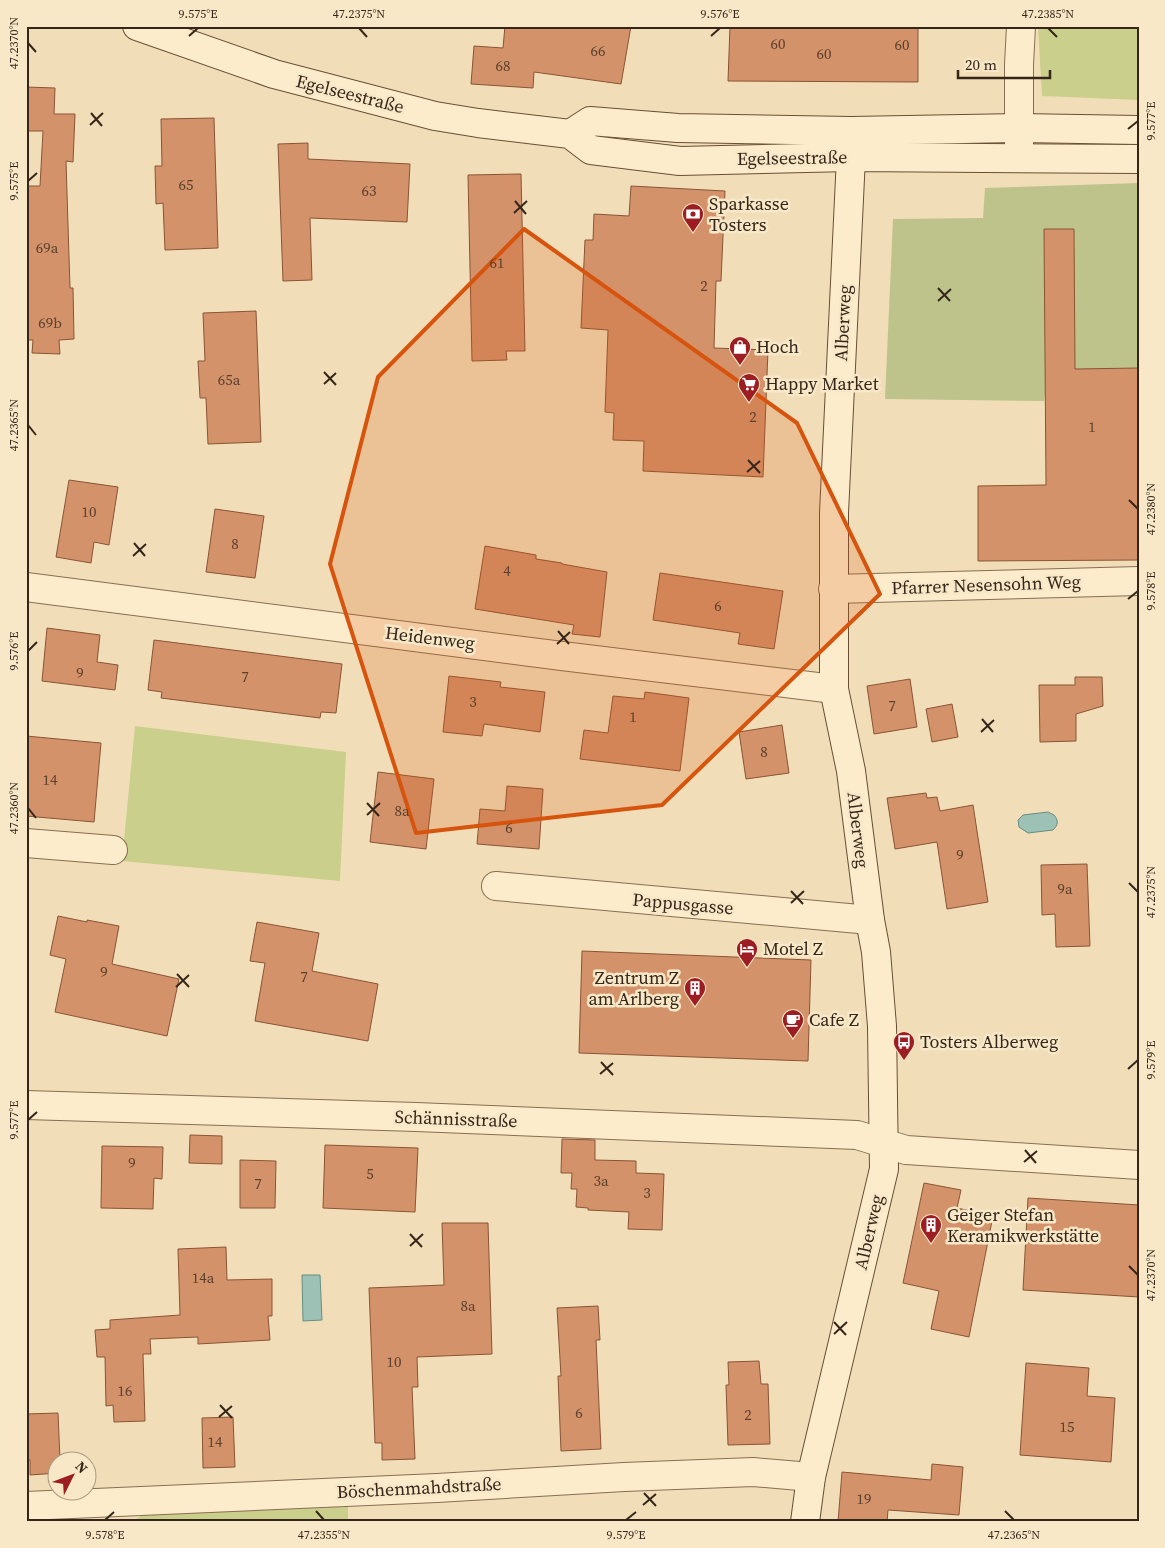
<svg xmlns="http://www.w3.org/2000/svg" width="1165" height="1548" font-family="'Source Serif 4',serif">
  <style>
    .green { fill: #cacf8c }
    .cemetery { fill: #bec38c }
    .water { fill: #9dc1b5; stroke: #658e82 }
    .building { fill: #d3926a; stroke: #895436 }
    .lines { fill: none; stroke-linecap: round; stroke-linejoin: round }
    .street-casing { stroke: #886d52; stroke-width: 30 }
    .secondary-casing { stroke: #694e36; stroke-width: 30 }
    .street { stroke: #fceccb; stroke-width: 28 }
    .secondary { stroke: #fceccb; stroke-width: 28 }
    .marked { fill: #d6540d; fill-opacity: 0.2; stroke: #d6540d; stroke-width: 4; stroke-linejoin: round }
    .ticks { fill: none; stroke: #352619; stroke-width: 2 }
    .labels { text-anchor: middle; stroke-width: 5; stroke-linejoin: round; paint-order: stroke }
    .number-label { font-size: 15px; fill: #5c412d }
    .street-label { font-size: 18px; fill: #352619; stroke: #f8e8c8 }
    .poi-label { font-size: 18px; fill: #352619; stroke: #f8e8c8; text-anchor: start }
    .neatline { fill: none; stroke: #352619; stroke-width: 2 }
    .ticks-label { font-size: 12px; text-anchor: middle; fill: #352619 }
  </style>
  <rect width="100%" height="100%" fill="#f1deb8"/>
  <g class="green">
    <path d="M1038 26H1139V100L1042 96Z"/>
    <path d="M135 726 346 752 340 881 122 861Z"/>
    <path d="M348 1503V1522H131L144 1514Z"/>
  </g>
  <path class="cemetery" d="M1139 183V373L1048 374 1044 401 885 399 893 219 983 218 985 188Z"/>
  <g class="water">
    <path d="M1048 812 1054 815C1059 821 1058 825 1053 830L1028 833 1019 827 1018 820 1023 815Z"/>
    <path d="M302 1275H320L322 1320 303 1321Z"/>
  </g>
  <g class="building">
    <path d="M505 26H631L621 84 534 72 533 88 471 84 474 46 503 48Z"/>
    <path d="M730 26H918V82L728 81Z"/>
    <path d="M26 87 55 88 54 114H75L73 162 66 161 70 288H73L74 339 59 340 60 354 32 353 33 340H26V186H40L43 131H26Z"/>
    <path d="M214 118 218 248 165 250 163 203 156 204 155 166H162L161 119Z"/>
    <path d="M308 143V159L410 164 407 222 310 218 312 280 283 281 278 144Z"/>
    <path d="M521 174 525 351H506L507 360 472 361 468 175Z"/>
    <path d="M631 186 725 191 721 281H716L714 348 768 350 763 477 643 471 644 441 613 440 614 413 605 412 608 330 581 328 585 240H593L594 214 629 216Z"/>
    <path d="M1044 229H1074L1075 369 1139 368V560L978 561V486L1046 485Z"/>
    <path d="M256 311 261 442 208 444 206 398H200L198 361H205L203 313Z"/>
    <path d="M69 480 118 487 109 545 94 542 91 563 56 557Z"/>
    <path d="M215 509 264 516 255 578 206 572Z"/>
    <path d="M485 546 536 555V559L562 563V564L607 572 600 637 572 634 574 625 475 609Z"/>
    <path d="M660 573 783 591 774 649 738 644 740 633 653 620Z"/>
    <path d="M47 628 100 635 97 662 118 665 115 690 42 681Z"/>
    <path d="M154 640 342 664 336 713 321 712 320 718 161 698 162 692 148 690Z"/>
    <path d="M449 676 501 682 500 687 545 692 540 732 484 724 482 736 443 732Z"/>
    <path d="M1075 677H1102L1103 706 1076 714V741L1040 742 1039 685H1075Z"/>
    <path d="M910 679 917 727 874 734 867 686Z"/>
    <path d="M645 692 689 698 680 771 580 759 584 730 608 733 613 696 644 699Z"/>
    <path d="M952 704 958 737 932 742 926 709Z"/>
    <path d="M782 725 789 773 746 779 739 732Z"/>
    <path d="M26 736 101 743 94 822 26 816Z"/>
    <path d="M378 772 434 779 426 849 370 842Z"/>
    <path d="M507 786 543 789 539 849 477 844 480 809 505 811Z"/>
    <path d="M926 793 927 798 937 797 940 811 973 805 988 902 947 909 937 842 895 849 887 798Z"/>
    <path d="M1087 864 1090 946 1056 947 1055 914 1042 915 1041 865Z"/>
    <path d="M58 916 87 922V920L119 926 112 964 179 979 167 1036 55 1012 66 959 50 955Z"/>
    <path d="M257 922 319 933 312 971 378 984 368 1041 255 1021 265 963 250 961Z"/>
    <path d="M582 951 811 960 808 1061 579 1053Z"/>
    <path d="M190 1135 222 1136V1164L189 1163Z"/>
    <path d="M562 1139 595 1140V1160L636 1161V1173L664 1174 662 1230 628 1229 629 1212 588 1210V1208L576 1207 577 1189H571L572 1173H561Z"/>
    <path d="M325 1145 418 1148 415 1212 323 1208Z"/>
    <path d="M102 1146 163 1147 162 1179 154 1178 153 1209 101 1208Z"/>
    <path d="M240 1160 276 1161 275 1208H240Z"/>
    <path d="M924 1183 961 1190 957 1208 993 1216 969 1337 931 1329 939 1291 903 1283Z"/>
    <path d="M1028 1198 1139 1205V1297L1023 1290Z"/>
    <path d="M442 1223H488L492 1354 417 1357 418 1387H412L415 1459 382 1460V1443H375L369 1288 444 1285Z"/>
    <path d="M226 1247 227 1280 272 1279V1316H268L270 1340 198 1344V1337L150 1339 151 1354H143L145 1421 114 1422 113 1405 106 1406 105 1357H97L95 1330 110 1329V1320L180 1315 178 1249Z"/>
    <path d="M598 1306 600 1340H596L601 1449 561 1451 558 1376H561L557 1308Z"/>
    <path d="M759 1361 761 1384H768L770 1444 728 1445 726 1385H729L728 1362Z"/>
    <path d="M1026 1363 1089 1368 1087 1396 1115 1398 1111 1462 1020 1455Z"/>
    <path d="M58 1413 60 1460H58V1473L30 1475V1460H26V1414Z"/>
    <path d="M233 1417 235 1467 203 1468 202 1418Z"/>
    <path d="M932 1464 963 1467 959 1515 888 1510 887 1522H838L842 1472 931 1480Z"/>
  </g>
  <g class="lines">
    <g class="street-casing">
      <g id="street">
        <path d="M1019 157V65L1021 26"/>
        <path d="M26 587 562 656 834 689"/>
        <path d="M833 589 1139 581"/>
        <path d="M26 843 113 850"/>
        <path d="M496 886 870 920"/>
        <path d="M26 1105 416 1117 857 1135 906 1150 1139 1165"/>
        <path d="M26 1506 437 1488 624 1477 753 1472 811 1477"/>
      </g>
    </g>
    <g class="secondary-casing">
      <g id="secondary">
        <path d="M137 26 274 74 435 116 478 123 570 134 591 150 680 161 851 157 1139 159"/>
        <path d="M570 134 590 121 678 128 851 131 1020 128 1139 130"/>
        <path d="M805 1522 811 1477 884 1169 882 1026 876 952 870 920 851 771 834 689V513L851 157V131"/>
      </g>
    </g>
    <use href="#street" class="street"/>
    <use href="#secondary" class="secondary"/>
  </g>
  <path class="marked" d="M524 229 797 423 880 594 662 805 416 833 330 564 378 377Z"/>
  <path class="ticks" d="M359 28 367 37M1048 28 1057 37M189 36 198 28M711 36 720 28M28 43 36 52M91 113 102 126M90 125 103 113M1128 129 1138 121M28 181 37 173M515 201 526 214M514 213 527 201M938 288 950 301M938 301 951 289M324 372 336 385M324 384 336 373M28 425 36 435M748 460 760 473M747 472 760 461M1129 500 1138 509M134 543 145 556M133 556 146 544M1128 599 1138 591M558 631 569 644M557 644 570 632M28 651 37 642M982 719 993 732M981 732 994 720M367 803 379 816M28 808 36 818M367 815 380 803M1129 883 1138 892M791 891 803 904M791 903 804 891M177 974 189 987M176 987 189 975M601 1062 613 1075M1128 1069 1138 1060M600 1074 613 1063M28 1120 37 1112M1025 1150 1036 1163M1024 1162 1037 1151M410 1234 422 1247M410 1246 423 1234M1129 1266 1138 1275M834 1322 846 1335M834 1334 847 1322M220 1405 232 1418M219 1417 232 1406M644 1493 656 1506M643 1505 656 1494M316 1511 324 1520M1005 1511 1014 1520M105 1520 114 1512M626 1520 636 1512"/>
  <defs>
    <g id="bank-pin" transform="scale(1.125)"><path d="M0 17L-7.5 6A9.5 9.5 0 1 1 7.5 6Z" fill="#9c1d22" stroke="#f8e8c8"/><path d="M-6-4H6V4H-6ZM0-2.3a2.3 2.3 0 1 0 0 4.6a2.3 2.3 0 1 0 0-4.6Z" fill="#fff"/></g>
    <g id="shop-pin" transform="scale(1.125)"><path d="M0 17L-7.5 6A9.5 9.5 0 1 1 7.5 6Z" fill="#9c1d22" stroke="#f8e8c8"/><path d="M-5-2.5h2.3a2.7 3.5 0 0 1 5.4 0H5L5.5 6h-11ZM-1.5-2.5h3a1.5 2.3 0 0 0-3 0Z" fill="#fff"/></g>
    <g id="supermarket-pin" transform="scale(1.125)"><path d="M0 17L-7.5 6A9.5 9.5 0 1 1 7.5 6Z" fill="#9c1d22" stroke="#f8e8c8"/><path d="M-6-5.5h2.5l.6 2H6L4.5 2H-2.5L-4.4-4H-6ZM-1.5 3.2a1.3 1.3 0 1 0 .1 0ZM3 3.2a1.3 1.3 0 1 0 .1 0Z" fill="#fff"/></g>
    <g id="hotel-pin" transform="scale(1.125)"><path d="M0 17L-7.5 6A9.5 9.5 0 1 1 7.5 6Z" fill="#9c1d22" stroke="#f8e8c8"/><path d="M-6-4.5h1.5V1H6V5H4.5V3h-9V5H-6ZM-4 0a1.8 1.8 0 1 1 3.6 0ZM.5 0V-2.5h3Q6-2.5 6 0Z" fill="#fff"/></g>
    <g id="building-pin" transform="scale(1.125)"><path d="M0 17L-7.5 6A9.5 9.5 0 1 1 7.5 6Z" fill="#9c1d22" stroke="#f8e8c8"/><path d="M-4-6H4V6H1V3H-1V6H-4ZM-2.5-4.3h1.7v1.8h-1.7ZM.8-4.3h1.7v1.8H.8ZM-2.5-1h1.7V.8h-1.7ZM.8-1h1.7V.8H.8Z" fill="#fff"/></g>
    <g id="cafe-pin" transform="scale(1.125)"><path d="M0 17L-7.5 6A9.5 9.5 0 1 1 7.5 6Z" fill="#9c1d22" stroke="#f8e8c8"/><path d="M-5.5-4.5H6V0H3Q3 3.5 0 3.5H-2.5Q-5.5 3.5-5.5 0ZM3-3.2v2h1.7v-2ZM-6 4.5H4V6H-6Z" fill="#fff"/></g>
    <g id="bus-pin" transform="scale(1.125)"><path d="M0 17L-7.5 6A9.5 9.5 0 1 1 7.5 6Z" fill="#9c1d22" stroke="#f8e8c8"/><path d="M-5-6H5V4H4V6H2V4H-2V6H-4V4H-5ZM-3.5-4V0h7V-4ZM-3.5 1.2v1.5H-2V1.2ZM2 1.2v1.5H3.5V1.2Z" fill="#fff"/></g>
  </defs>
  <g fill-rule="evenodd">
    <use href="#bank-pin" x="693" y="214"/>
    <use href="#shop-pin" x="740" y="347"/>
    <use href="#supermarket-pin" x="749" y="384"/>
    <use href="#hotel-pin" x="747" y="949"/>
    <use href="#building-pin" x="695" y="988"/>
    <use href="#cafe-pin" x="793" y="1020"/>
    <use href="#bus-pin" x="904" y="1042"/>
    <use href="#building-pin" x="931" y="1225"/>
  </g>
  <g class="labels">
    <g class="number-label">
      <text x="778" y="49">60</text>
      <text x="902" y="50">60</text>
      <text x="598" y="56">66</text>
      <text x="824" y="59">60</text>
      <text x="503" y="71">68</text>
      <text x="186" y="190">65</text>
      <text x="369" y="196">63</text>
      <text x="47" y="253">69a</text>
      <text x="497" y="268">61</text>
      <text x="704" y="291">2</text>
      <text x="50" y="328">69b</text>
      <text x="229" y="385">65a</text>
      <text x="753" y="422">2</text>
      <text x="1092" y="432">1</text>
      <text x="89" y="517">10</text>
      <text x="235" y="549">8</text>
      <text x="507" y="576">4</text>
      <text x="718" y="611">6</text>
      <text x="80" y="678">9</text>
      <text x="245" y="682">7</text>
      <text x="473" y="707">3</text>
      <text x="892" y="711">7</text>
      <text x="633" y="722">1</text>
      <text x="764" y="757">8</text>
      <text x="50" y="785">14</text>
      <text x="402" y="816">8a</text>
      <text x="509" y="833">6</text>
      <text x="960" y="860">9</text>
      <text x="1065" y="894">9a</text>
      <text x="104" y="977">9</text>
      <text x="304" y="982">7</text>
      <text x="132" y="1168">9</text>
      <text x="370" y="1179">5</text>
      <text x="601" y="1186">3a</text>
      <text x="258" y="1189">7</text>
      <text x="647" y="1198">3</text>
      <text x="203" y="1283">14a</text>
      <text x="468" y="1311">8a</text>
      <text x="394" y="1367">10</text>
      <text x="125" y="1396">16</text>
      <text x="579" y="1418">6</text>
      <text x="748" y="1420">2</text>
      <text x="1067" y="1432">15</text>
      <text x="215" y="1447">14</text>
      <text x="864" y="1504">19</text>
    </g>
    <g class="street-label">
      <text transform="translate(350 94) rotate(14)" y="6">Egelseestraße</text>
      <text transform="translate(792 158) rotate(-1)" y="6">Egelseestraße</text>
      <text transform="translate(843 323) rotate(-87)" y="6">Alberweg</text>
      <text transform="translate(986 585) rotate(-2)" y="6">Pfarrer Nesensohn Weg</text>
      <text transform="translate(430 638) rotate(7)" y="6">Heidenweg</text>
      <text transform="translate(858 830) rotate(83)" y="6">Alberweg</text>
      <text transform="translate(683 904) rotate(5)" y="6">Pappusgasse</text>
      <text transform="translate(456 1119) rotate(2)" y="6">Schännisstraße</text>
      <text transform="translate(869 1232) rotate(-77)" y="6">Alberweg</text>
      <text transform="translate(419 1488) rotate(-3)" y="6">Böschenmahdstraße</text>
    </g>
    <g class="poi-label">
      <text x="709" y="210">Sparkasse<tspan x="709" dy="21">Tosters</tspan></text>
      <text x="756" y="353">Hoch</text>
      <text x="765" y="390">Happy Market</text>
      <text x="763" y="955">Motel Z</text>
      <text x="679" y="984" text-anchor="end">Zentrum Z<tspan x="679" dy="21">am Arlberg</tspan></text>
      <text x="809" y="1026">Cafe Z</text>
      <text x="920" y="1048">Tosters Alberweg</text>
      <text x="947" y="1221">Geiger Stefan<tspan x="947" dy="21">Keramikwerkstätte</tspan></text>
    </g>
  </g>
  <rect width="1165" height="1548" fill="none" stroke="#f8e8c8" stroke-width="55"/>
  <g transform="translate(72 1476) rotate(48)"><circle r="24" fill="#f8e8c8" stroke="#aa9a82"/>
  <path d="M0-4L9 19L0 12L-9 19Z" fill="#9c1d22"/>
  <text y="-8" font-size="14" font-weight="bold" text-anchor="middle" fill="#352619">N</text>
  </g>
  <path d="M958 70v8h92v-8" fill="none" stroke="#352619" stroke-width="2.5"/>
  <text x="965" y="70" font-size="15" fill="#352619" stroke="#f8e8c8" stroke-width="4" paint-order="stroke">20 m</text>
  <rect x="28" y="28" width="1110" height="1492" class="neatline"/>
  <g class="ticks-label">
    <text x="198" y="18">9.575°E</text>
    <text x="359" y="18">47.2375°N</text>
    <text x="720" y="18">9.576°E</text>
    <text x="1048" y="18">47.2385°N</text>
    <text transform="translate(14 43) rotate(-90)" y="4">47.2370°N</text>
    <text transform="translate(1151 121) rotate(-90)" y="4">9.577°E</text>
    <text transform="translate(14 181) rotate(-90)" y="4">9.575°E</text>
    <text transform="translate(14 425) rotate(-90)" y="4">47.2365°N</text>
    <text transform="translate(1151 509) rotate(-90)" y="4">47.2380°N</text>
    <text transform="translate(1151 591) rotate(-90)" y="4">9.578°E</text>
    <text transform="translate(14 651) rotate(-90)" y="4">9.576°E</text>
    <text transform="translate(14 808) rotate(-90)" y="4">47.2360°N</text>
    <text transform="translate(1151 892) rotate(-90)" y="4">47.2375°N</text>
    <text transform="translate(1151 1060) rotate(-90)" y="4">9.579°E</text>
    <text transform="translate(14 1120) rotate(-90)" y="4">9.577°E</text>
    <text transform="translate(1151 1275) rotate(-90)" y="4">47.2370°N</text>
    <text x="105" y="1539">9.578°E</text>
    <text x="324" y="1539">47.2355°N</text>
    <text x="626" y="1539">9.579°E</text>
    <text x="1014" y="1539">47.2365°N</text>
  </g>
</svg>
